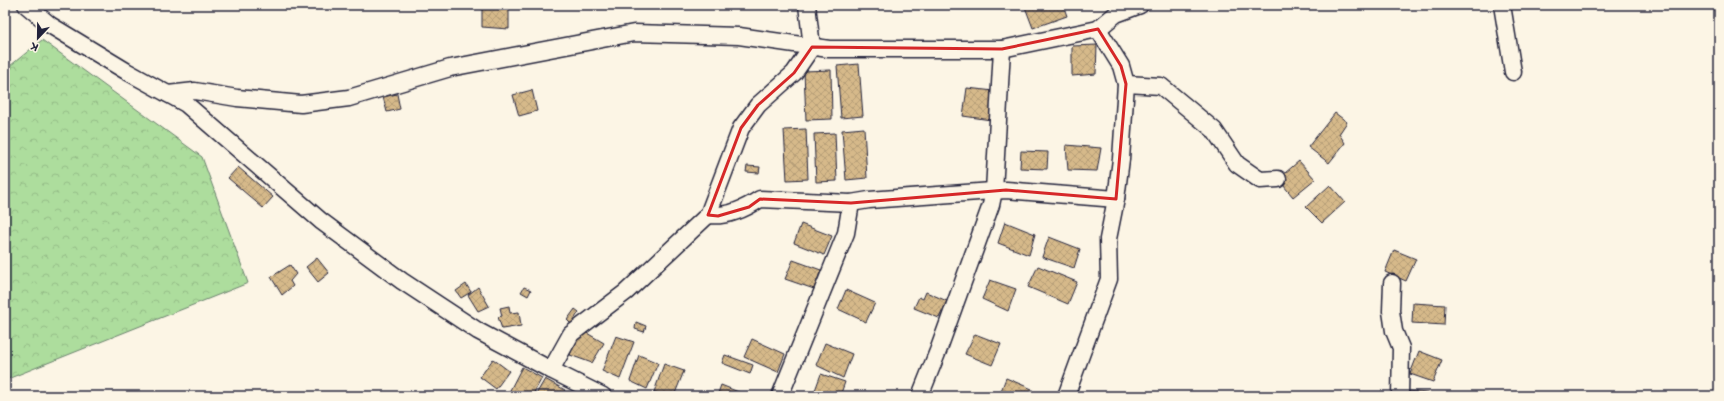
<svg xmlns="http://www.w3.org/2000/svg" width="1724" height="401" font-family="Itim,sans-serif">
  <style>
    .forest { fill: url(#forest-crowns); stroke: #68806c }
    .building { fill: url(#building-cross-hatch); stroke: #22223b }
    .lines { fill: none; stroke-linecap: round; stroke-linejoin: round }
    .minor-casing { stroke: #22223b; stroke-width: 19 }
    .minor { stroke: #fcf5e5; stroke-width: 16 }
    .marked { fill: none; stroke: #d62828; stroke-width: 3; stroke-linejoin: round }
  </style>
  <defs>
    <pattern id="forest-crowns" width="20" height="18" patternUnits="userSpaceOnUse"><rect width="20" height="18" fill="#addd9d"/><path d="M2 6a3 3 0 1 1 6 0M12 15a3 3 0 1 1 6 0" fill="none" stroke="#95bd88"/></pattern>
    <pattern id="building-cross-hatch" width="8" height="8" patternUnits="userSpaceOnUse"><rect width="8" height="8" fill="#d6b98a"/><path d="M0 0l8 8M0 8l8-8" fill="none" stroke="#b79f78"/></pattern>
  </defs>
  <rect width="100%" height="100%" fill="#fcf5e5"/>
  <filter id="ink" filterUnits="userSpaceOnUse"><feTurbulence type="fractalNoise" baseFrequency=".025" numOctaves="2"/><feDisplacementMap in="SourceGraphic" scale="8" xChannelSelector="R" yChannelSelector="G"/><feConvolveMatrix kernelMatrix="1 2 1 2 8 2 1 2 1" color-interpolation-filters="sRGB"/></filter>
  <g filter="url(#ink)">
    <path class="forest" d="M42 40 202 157 248 283 5 380V70Z"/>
    <g class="building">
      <path d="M482 5H509V29L482 27Z"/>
      <path d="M1029 5H1063L1067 16 1033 28 1025 7Z"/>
      <path d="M1097 45 1096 74 1072 76V46Z"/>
      <path d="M859 64 863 116 841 118 837 66Z"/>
      <path d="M831 70 832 119 806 120 804 71Z"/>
      <path d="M967 88 994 91 991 120 963 116Z"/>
      <path d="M532 90 537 111 519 116 513 95Z"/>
      <path d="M397 94 400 109 387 112 383 97Z"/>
      <path d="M1335 113 1347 122 1339 134 1345 143 1329 163 1308 147Z"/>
      <path d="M864 128 867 178 846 180 842 130Z"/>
      <path d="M806 129 808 179 787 180 784 130Z"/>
      <path d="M835 133 837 181 816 182 814 134Z"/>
      <path d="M1066 145 1101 148 1097 171 1068 170Z"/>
      <path d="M1021 151 1048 152 1047 169 1020 168Z"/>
      <path d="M1299 161 1315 179 1293 197 1278 179Z"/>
      <path d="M747 166 760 167 759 173 746 172Z"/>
      <path d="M238 167 273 197 263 208 228 178Z"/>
      <path d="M1330 185 1345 202 1322 223 1306 207Z"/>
      <path d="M1005 222 1035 234 1029 255 998 243Z"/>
      <path d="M801 224 832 236 824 255 794 243Z"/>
      <path d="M1049 237 1080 249 1074 268 1042 257Z"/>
      <path d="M1394 250 1416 259 1406 281 1385 272Z"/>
      <path d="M317 258 329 273 318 282 306 267Z"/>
      <path d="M793 260 821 270 814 289 785 279Z"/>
      <path d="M290 265 296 274 290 281 293 286 282 295 271 277Z"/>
      <path d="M1038 266 1077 282 1068 304 1028 287Z"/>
      <path d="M990 280 1016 289 1008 311 982 299Z"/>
      <path d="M466 284 471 292 461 298 456 291Z"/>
      <path d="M478 287 489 306 478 311 468 295Z"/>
      <path d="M524 287 531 290 528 296 521 292Z"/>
      <path d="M846 290 875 303 866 322 838 309Z"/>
      <path d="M926 292 947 301 939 318 914 308 919 297 923 299Z"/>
      <path d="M1413 303 1445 305 1444 325 1412 323Z"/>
      <path d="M509 306 510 313 519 312 521 326 502 329 498 317 502 316 500 308Z"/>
      <path d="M575 309 579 312 571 324 567 320Z"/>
      <path d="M636 322 646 326 644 332 635 329Z"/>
      <path d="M585 332 604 343 592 363 570 355 574 343Z"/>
      <path d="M975 334 1001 344 992 365 965 354Z"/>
      <path d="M616 336 634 342 620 379 602 371Z"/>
      <path d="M752 339 785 354 778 372 744 357Z"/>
      <path d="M825 343 852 354 843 378 816 365Z"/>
      <path d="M1419 351 1442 360 1433 382 1410 374Z"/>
      <path d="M639 355 658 363 647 389 630 381Z"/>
      <path d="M725 355 753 365 750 374 722 363Z"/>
      <path d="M493 359 509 371 496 389 480 377Z"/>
      <path d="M664 364 684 371 674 396H665L654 392Z"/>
      <path d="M522 367 542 378 532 396H507Z"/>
      <path d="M821 374 845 382 840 396H823L814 393Z"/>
      <path d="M1006 378 1032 389 1030 396H999Z"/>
      <path d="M545 379 565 390 561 396H535Z"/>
      <path d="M721 385 741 393 739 396H717Z"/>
      <path d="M1408 391 1435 394V396H1408Z"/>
    </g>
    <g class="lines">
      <g class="minor-casing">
        <g id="minor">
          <path d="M26 5 50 25 126 71 186 104 321 221 402 281 478 331 551 370 603 396"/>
          <path d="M1502 5 1513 72"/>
          <path d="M1126 84 1161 86 1214 130 1237 164 1260 180 1278 179"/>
          <path d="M168 94 195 91 237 98 301 104 349 98 450 68 634 33 739 36 829 49H1002L1098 29 1116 14 1140 5"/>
          <path d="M708 215C726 217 745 209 760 199L851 203 869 200 1006 190 1116 199"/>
          <path d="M1392 283 1391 311 1394 331 1401 348 1400 396"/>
          <path d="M551 370 571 334 626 292 708 215 741 128 758 105 794 73 812 47 807 5"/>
          <path d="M780 396 846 233 851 203"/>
          <path d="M920 396 938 351 991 205 994 191 1002 49"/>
          <path d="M1066 396 1109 279 1108 239 1116 199 1121 159 1126 84 1121 66 1098 29"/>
        </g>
      </g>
      <use href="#minor" class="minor"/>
    </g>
  </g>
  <path class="marked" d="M1098 29 1121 66 1126 84 1116 199 1006 190 851 203 760 199 749 207 718 216 708 215 741 128 758 105 794 73 812 47 1002 49Z"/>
  <rect width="1724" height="401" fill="none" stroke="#fcf5e5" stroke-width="20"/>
  <rect x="10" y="10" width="1704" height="381" fill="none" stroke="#22223b" stroke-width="1.5" filter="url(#ink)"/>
  <g transform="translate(38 38) rotate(202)" stroke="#fcf5e5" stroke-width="3" paint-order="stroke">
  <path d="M0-3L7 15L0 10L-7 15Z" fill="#22223b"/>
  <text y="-6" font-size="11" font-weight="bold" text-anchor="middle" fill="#22223b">K</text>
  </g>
</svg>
